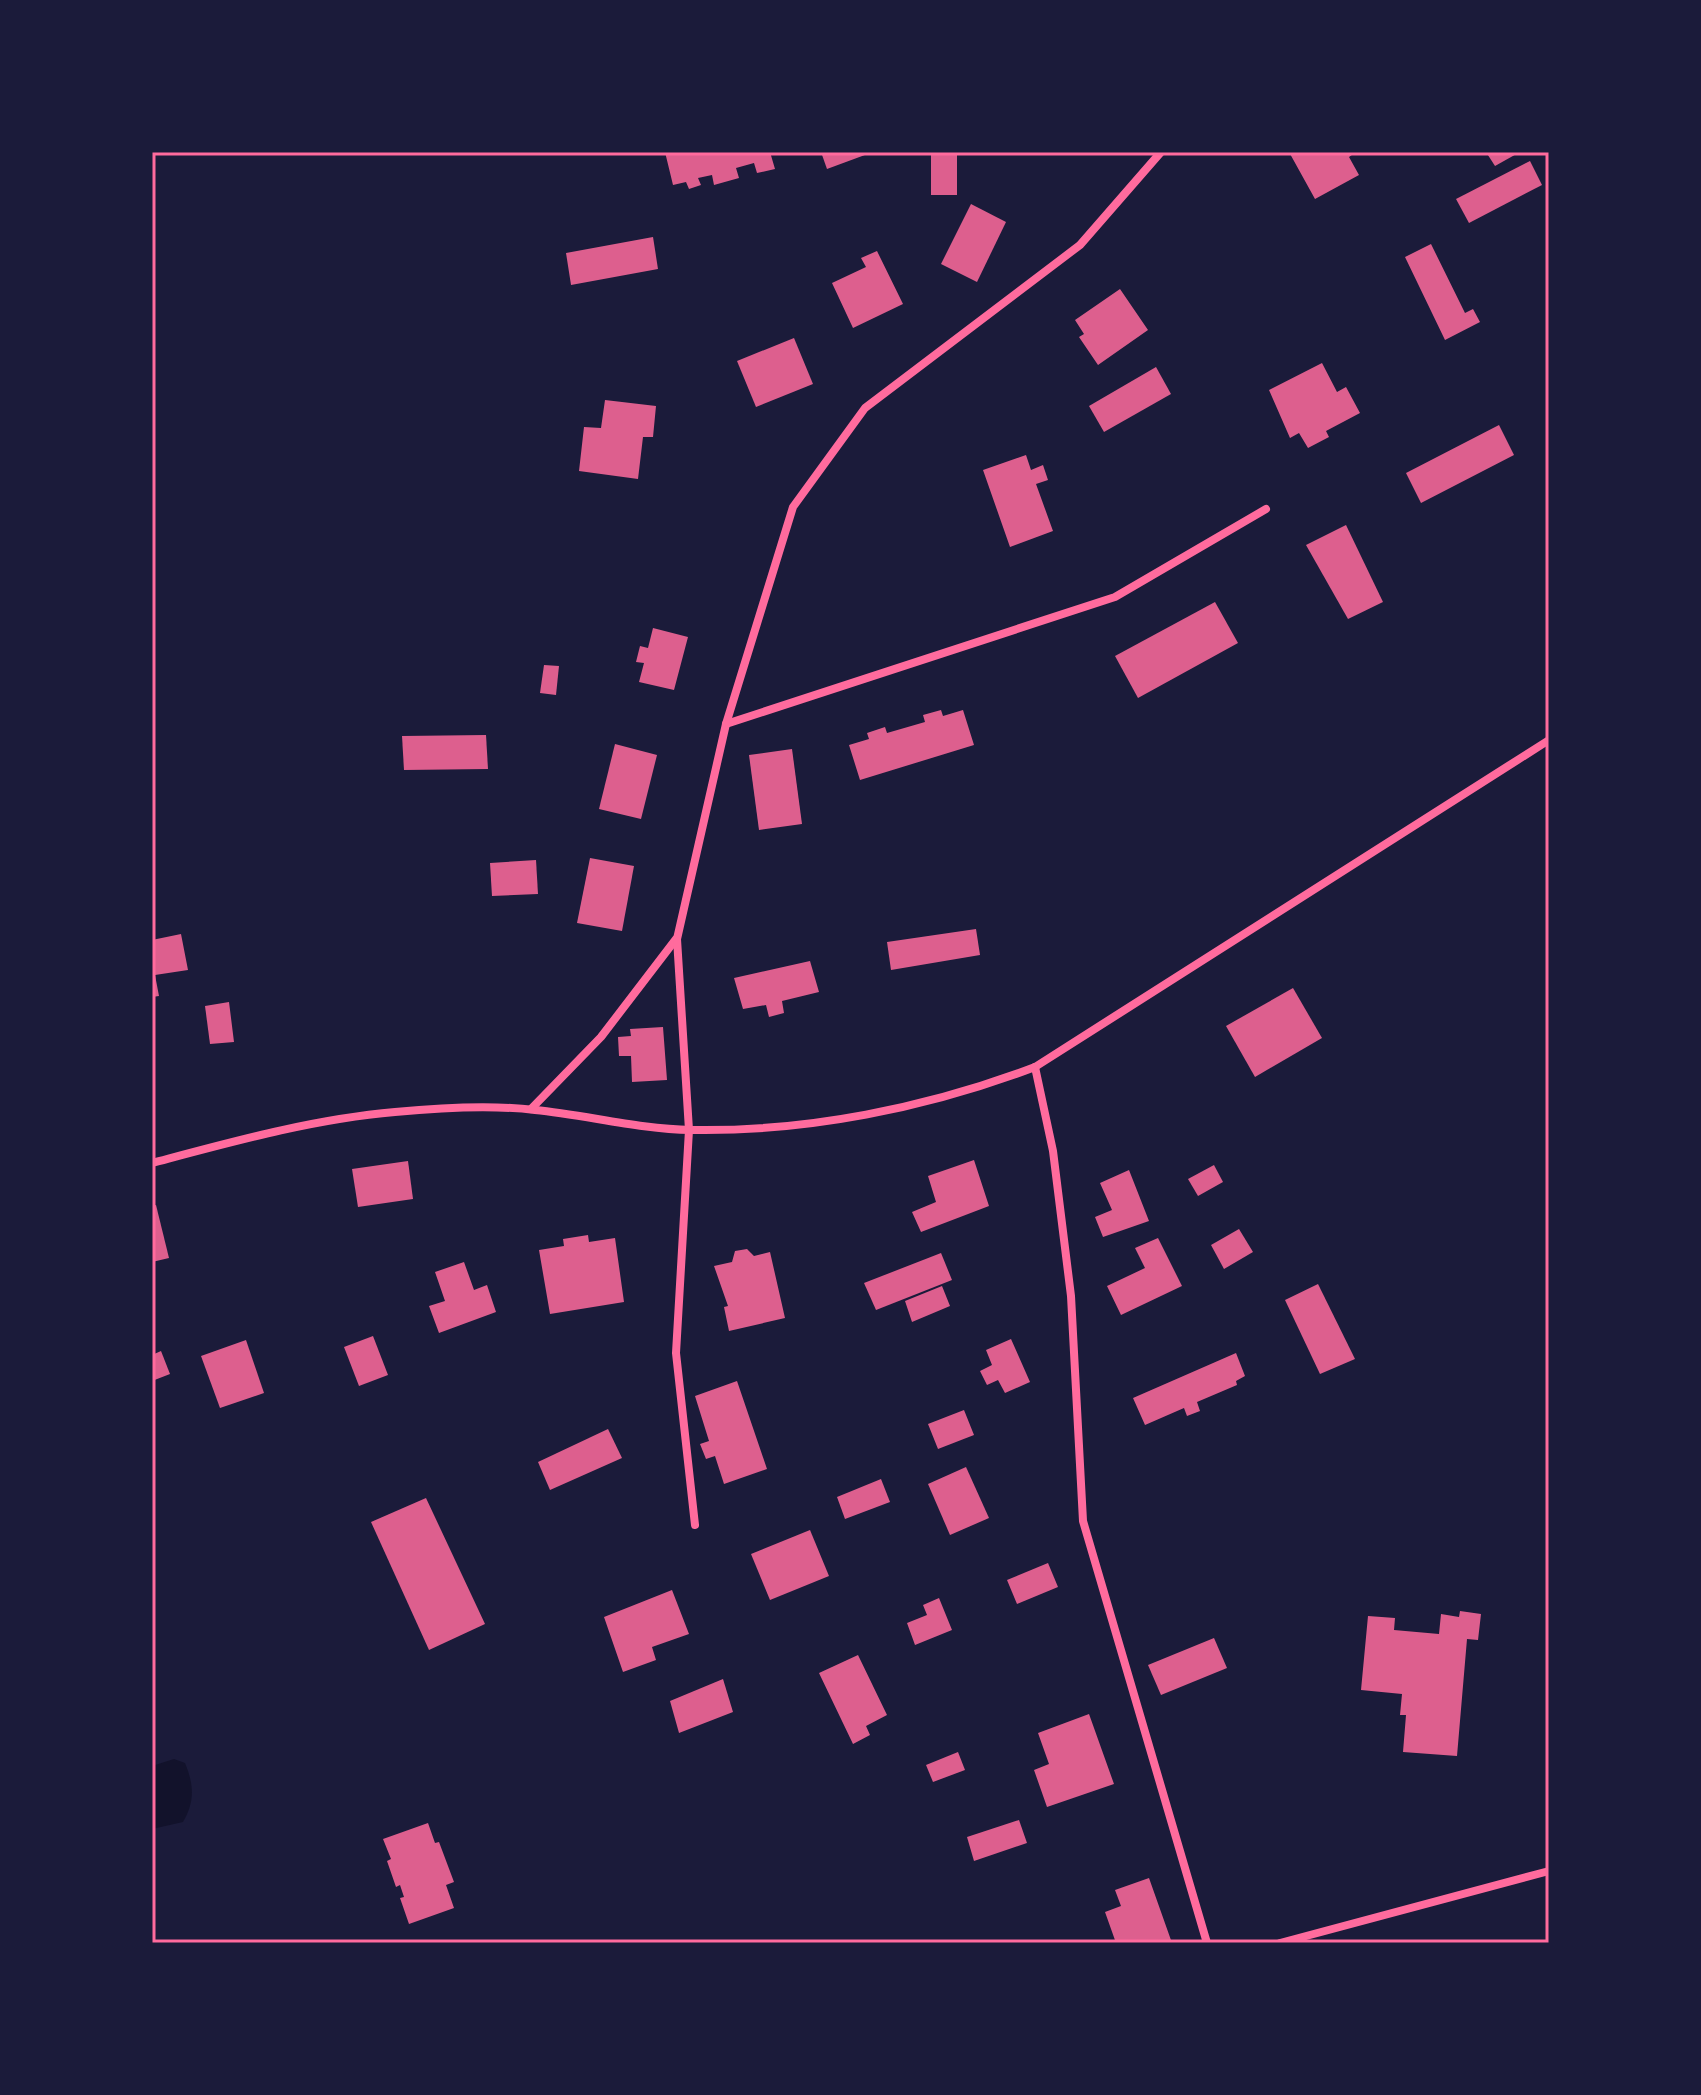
<svg xmlns="http://www.w3.org/2000/svg" width="1701" height="2095" font-family="'Titillium Web',sans-serif">
  <style>
    .water { fill: #12122b }
    .building { fill: #dd5f8e }
    .lines { fill: none; stroke-linecap: round; stroke-linejoin: round }
    .minor { stroke: #ff6b9d; stroke-width: 8 }
    .neatline { fill: none; stroke: #ff6b9d; stroke-width: 3 }
  </style>
  <rect width="100%" height="100%" fill="#1b1b3a"/>
  <path class="water" d="M174 1759 185 1763C194 1785 195 1801 183 1822L152 1829V1766Z"/>
  <g class="building">
    <path d="M665 152H770L775 169 757 173 754 163 736 168 739 178 714 185 712 175 698 178 701 185 689 189 686 182 673 185Z"/>
    <path d="M821 152H873L827 169Z"/>
    <rect x="931" y="152" width="26" height="43"/>
    <path d="M1289 152H1356L1349 157 1359 175 1315 199Z"/>
    <path d="M1486 152H1520L1495 166Z"/>
    <path d="M1530 161 1542 185 1469 223 1456 199Z"/>
    <path d="M971 204 1006 222 977 282 941 264Z"/>
    <path d="M653 237 658 269 571 285 566 253Z"/>
    <path d="M1431 244 1465 313 1473 309 1480 322 1445 340 1405 257Z"/>
    <path d="M877 251 903 304 853 328 832 283 866 267 861 258Z"/>
    <path d="M1120 289 1148 330 1098 365 1079 337 1084 334 1075 320Z"/>
    <path d="M794 338 813 384 756 407 737 361Z"/>
    <path d="M1322 363 1337 392 1346 387 1360 413 1326 431 1329 437 1308 448 1299 433 1290 438 1269 390Z"/>
    <path d="M1156 367 1171 394 1104 432 1089 406Z"/>
    <path d="M605 400 656 406 653 437H643L638 479 579 471 584 427 601 428Z"/>
    <path d="M1499 425 1514 455 1421 503 1406 473Z"/>
    <path d="M1026 455 1031 470 1043 465 1048 480 1036 484 1053 531 1010 547 983 470Z"/>
    <path d="M1346 525 1383 602 1348 619 1306 545Z"/>
    <path d="M1215 602 1238 643 1138 698 1115 656Z"/>
    <path d="M653 628 688 637 674 690 639 682 644 663 636 662 640 646 648 648Z"/>
    <path d="M544 665 559 666 556 695 540 693Z"/>
    <path d="M941 710 943 716 963 710 974 745 860 780 849 745 869 739 867 733 885 727 887 733 925 722 923 715Z"/>
    <path d="M486 735 488 769 404 770 402 736Z"/>
    <path d="M615 744 657 755 641 819 599 809Z"/>
    <path d="M792 749 802 824 759 830 749 755Z"/>
    <path d="M590 858 634 866 622 931 577 923Z"/>
    <path d="M536 860 538 894 492 896 490 863Z"/>
    <path d="M976 929 980 955 891 970 887 942Z"/>
    <path d="M181 934 188 970 155 975 159 996 152 997V940Z"/>
    <path d="M810 961 819 992 782 1001 784 1013 769 1017 766 1005 743 1009 734 978Z"/>
    <path d="M1293 988 1322 1038 1255 1077 1226 1026Z"/>
    <path d="M229 1002 234 1042 210 1044 205 1006Z"/>
    <path d="M663 1027 667 1080 632 1082 631 1056H619L618 1037 631 1036 630 1029Z"/>
    <path d="M974 1160 989 1206 921 1232 912 1212 936 1202 928 1176Z"/>
    <path d="M408 1161 413 1199 358 1207 352 1169Z"/>
    <path d="M1214 1165 1223 1182 1198 1196 1188 1179Z"/>
    <path d="M1129 1170 1149 1221 1103 1237 1095 1217 1112 1210 1100 1183Z"/>
    <path d="M156 1205 169 1258 152 1262V1206Z"/>
    <path d="M1239 1229 1253 1252 1224 1269 1211 1245Z"/>
    <path d="M588 1235 589 1242 615 1238 624 1302 550 1314 539 1250 564 1246 563 1239Z"/>
    <path d="M1158 1238 1182 1286 1121 1315 1107 1286 1145 1268 1135 1248Z"/>
    <path d="M747 1249 754 1256 770 1252 785 1318 729 1331 724 1307 728 1306 714 1266 732 1262 735 1251Z"/>
    <path d="M941 1253 952 1280 876 1310 864 1283Z"/>
    <path d="M464 1262 474 1290 487 1285 496 1312 439 1333 429 1306 445 1301 435 1272Z"/>
    <path d="M1318 1284 1355 1359 1320 1374 1285 1300Z"/>
    <path d="M942 1286 950 1306 912 1322 905 1301Z"/>
    <path d="M373 1336 388 1375 359 1386 344 1347Z"/>
    <path d="M1011 1339 1030 1382 1005 1393 998 1380 987 1385 980 1371 992 1365 986 1350Z"/>
    <path d="M246 1340 264 1393 220 1408 201 1356Z"/>
    <path d="M161 1351 170 1374 152 1381V1355Z"/>
    <path d="M1236 1353 1245 1376 1236 1381 1237 1385 1197 1402 1200 1411 1187 1416 1184 1408 1145 1425 1133 1398Z"/>
    <path d="M737 1381 767 1469 724 1484 715 1456 706 1459 700 1444 709 1441 695 1396Z"/>
    <path d="M964 1410 974 1435 938 1449 928 1424Z"/>
    <path d="M608 1429 622 1458 550 1490 538 1462Z"/>
    <path d="M966 1467 989 1518 950 1535 928 1484Z"/>
    <path d="M881 1479 890 1502 845 1519 837 1497Z"/>
    <path d="M426 1498 485 1624 429 1650 371 1522Z"/>
    <path d="M810 1530 829 1576 770 1600 751 1554Z"/>
    <path d="M1048 1563 1058 1587 1017 1604 1007 1580Z"/>
    <path d="M672 1590 689 1634 652 1647 656 1660 623 1672 604 1617Z"/>
    <path d="M939 1598 952 1630 915 1645 907 1623 927 1615 923 1605Z"/>
    <path d="M1460 1611 1481 1614 1478 1640 1467 1639 1457 1756 1403 1752 1406 1715H1400L1402 1694 1361 1690 1368 1616 1395 1618 1394 1630 1439 1634 1441 1614 1459 1617Z"/>
    <path d="M1214 1638 1227 1668 1161 1695 1148 1665Z"/>
    <path d="M858 1655 887 1715 866 1726 870 1735 853 1744 819 1673Z"/>
    <path d="M723 1679 733 1712 679 1733 670 1701Z"/>
    <path d="M1089 1714 1114 1784 1047 1807 1034 1770 1049 1764 1038 1733Z"/>
    <path d="M958 1752 965 1770 933 1782 926 1765Z"/>
    <path d="M1019 1820 1027 1843 974 1861 967 1837Z"/>
    <path d="M428 1823 435 1843 439 1842 454 1882 446 1885 454 1908 409 1924 400 1898 404 1897 400 1885 396 1887 387 1861 391 1859 383 1839Z"/>
    <path d="M1149 1878 1172 1943H1116L1105 1912 1121 1906 1115 1890Z"/>
  </g>
  <g class="lines">
    <g class="minor">
      <path d="M726 724 1115 597 1266 509"/>
      <path d="M1035 1067 1053 1151 1071 1296 1083 1521 1207 1943"/>
      <path d="M531 1109 601 1037 676 939"/>
      <path d="M152 1163C231 1142 313 1119 395 1112 437 1108 493 1105 535 1110 586 1115 639 1129 691 1130 807 1132 927 1108 1035 1067L1549 740"/>
      <path d="M695 1525 676 1353 689 1130 677 939 726 724 793 507 865 408 1080 245 1161 152"/>
      <path d="M1280 1943 1549 1871"/>
    </g>
  </g>
  <rect width="1701" height="2095" fill="none" stroke="#1b1b3a" stroke-width="308"/>
  <rect x="154" y="154" width="1393" height="1787" class="neatline"/>
</svg>
